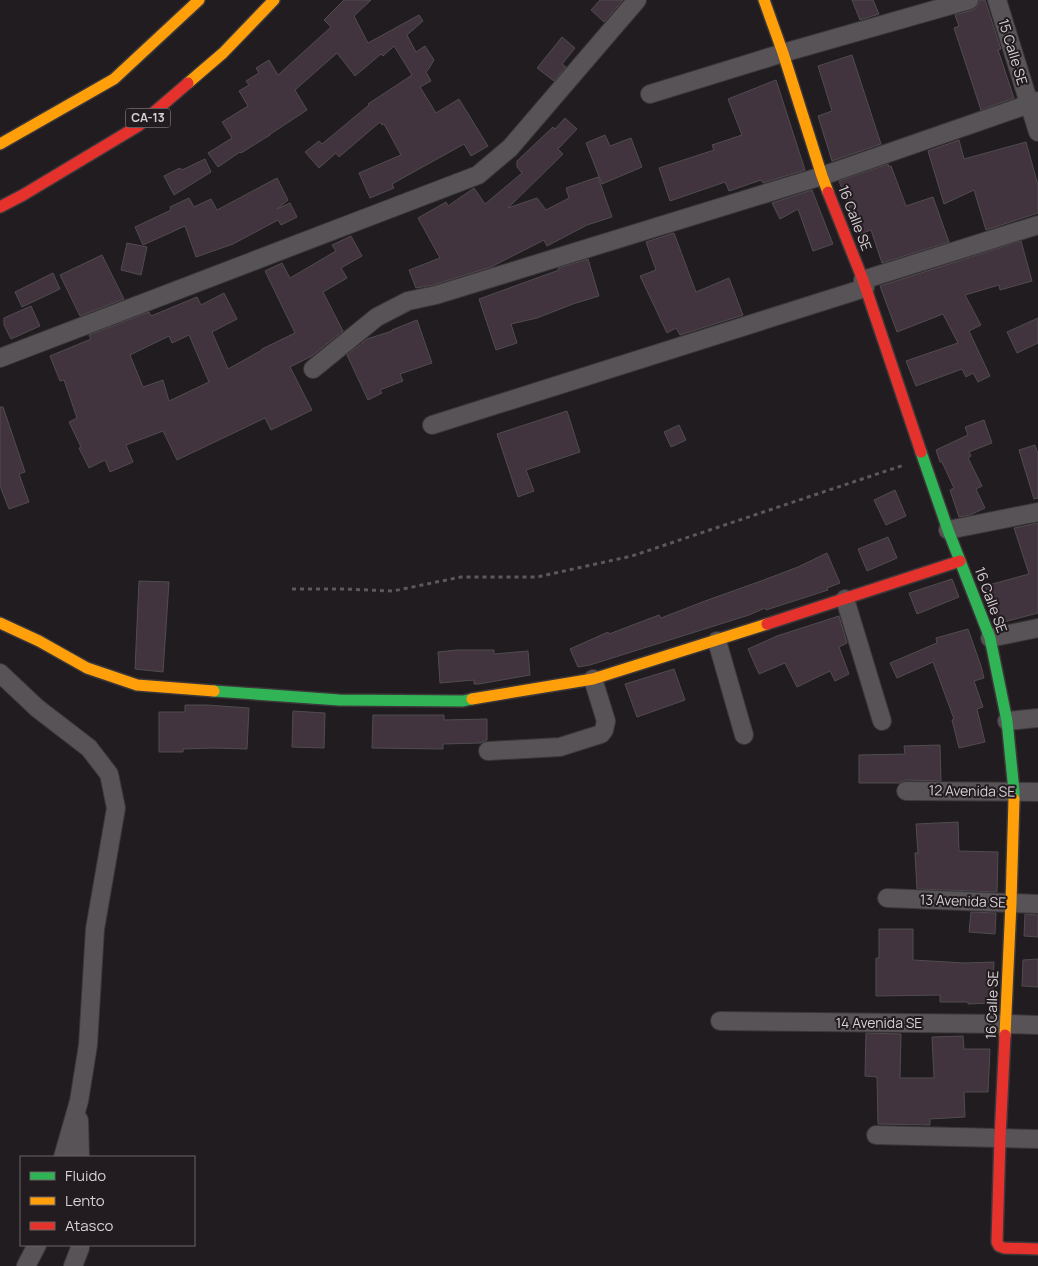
<svg xmlns="http://www.w3.org/2000/svg" width="1038" height="1266" font-family="Manrope,sans-serif">
  <style>
    .building { fill: #42343e; stroke: #504c4e; fill-rule: evenodd }
    .lines { fill: none; stroke-linecap: round; stroke-linejoin: round }
    .street-casing { stroke: #3b373a; stroke-width: 20 }
    .fast-casing { stroke: #3b373a; stroke-width: 14 }
    .slow-casing { stroke: #3b373a; stroke-width: 14 }
    .jam-casing { stroke: #3b373a; stroke-width: 14 }
    .path { stroke: #5c595b; stroke-width: 3; stroke-dasharray: 4 4; stroke-linecap: butt }
    .street { stroke: #585356; stroke-width: 18 }
    .fast { stroke: #30b455; stroke-width: 11 }
    .slow { stroke: #ff9f0a; stroke-width: 11 }
    .jam { stroke: #e5322d; stroke-width: 11 }
    .labels { text-anchor: middle; stroke-width: 4; stroke-linejoin: round; paint-order: stroke }
    .shield { fill: #221b1f; stroke: #a09a9e; stroke-width: 1 }
    .shield-label { font-size: 12px; font-weight: bold; fill: #d6d1d4 }
    .street-label { font-size: 14px; fill: #d6d1d4; stroke: #221b1f }
  </style>
  <rect width="100%" height="100%" fill="#211c1f"/>
  <g class="building">
    <path d="M344 0H371L354 16 368 43 419 15 423 21 407 35 416 52 425 46 434 60 428 70 426 72 431 81 420 87 436 113 459 99 488 146 471 156 464 144 392 184 394 188 370 198 359 173 401 155 384 124 382 125 380 122 339 157 336 153 319 168 305 152 319 141 322 144 369 105 368 104 412 75 394 46 383 56 381 54 355 76 337 53 295 90 307 110 269 135H270L241 153 240 152 218 167 208 153 232 138 222 122 248 106 239 91 249 85 246 81 259 73 256 68 269 60 278 75 331 27 324 20Z"/>
    <path d="M600 0H623L604 22 591 10Z"/>
    <path d="M852 0H873L879 14 860 20Z"/>
    <path d="M979 0H985L1001 49 998 50 1014 98 981 110 954 28 959 26 955 15 972 10 976 8 979 3Z"/>
    <path d="M562 37 575 48 562 64 566 67 554 81 537 68Z"/>
    <path d="M852 55 881 144 832 161 818 116 832 111 818 66Z"/>
    <path d="M776 80 805 170 763 183 761 180 729 191 725 182 670 201 659 168 714 150 712 145 742 135 728 99Z"/>
    <path d="M565 118 577 129 558 149 563 154 508 208 537 198 546 210 569 198 566 188 598 177 612 217 587 225 547 246 544 240 491 267 433 285 416 288 409 270 440 258 418 218 446 202 448 206 474 188 485 204 522 173 517 167V161L553 127 555 129Z"/>
    <path d="M605 135 610 146 631 138 642 167 602 184 586 143Z"/>
    <path d="M959 140 964 159 1026 142 1038 185V213L986 230 974 190 944 204 928 151Z"/>
    <path d="M205 159 211 172 174 195 164 176 180 168 182 170Z"/>
    <path d="M888 164 889 167 891 166 906 206 933 197 949 242 882 263 871 230 860 234 839 181Z"/>
    <path d="M277 178 288 200 277 209 290 203 297 217 281 225 278 220 233 244 196 257 185 226 143 245 135 227 171 210 170 207 189 198 194 207 211 199 217 210Z"/>
    <path d="M812 190 833 244 813 251 798 209 780 219 772 203Z"/>
    <path d="M674 233 696 292 729 278 743 315 680 335 676 328 667 333 640 276 656 270 646 242Z"/>
    <path d="M351 236 362 256 341 268 347 278 323 292 343 331 312 356 290 367 312 410 271 430 265 418 177 460 163 431 126 445 133 462 110 472 105 460 89 468 79 448 81 447 69 422 77 418 64 380 60 381 50 356 91 339 89 335 149 312 151 316 197 297 201 305 224 293 237 319 212 332 228 369 262 350V349L295 333 265 271 282 263 290 278 336 251 332 245ZM189 335 209 382 169 401 163 380 143 387 130 355 169 336 172 343Z"/>
    <path d="M1021 241 1032 281 1000 290 999 285 965 295 981 325 969 331 990 376 978 382 973 373 966 377 962 369 916 386 906 361 958 343 943 314 897 332 880 286Z"/>
    <path d="M127 243 147 247 141 275 121 270Z"/>
    <path d="M102 255 124 299 80 316 60 275Z"/>
    <path d="M588 259 599 296 573 304 537 318 511 324 517 343 496 350 479 299 559 270 558 268Z"/>
    <path d="M53 273 60 289 22 307 15 292Z"/>
    <path d="M31 306 40 326 11 339 4 325V318Z"/>
    <path d="M1038 318V343L1017 353 1007 332Z"/>
    <path d="M417 320 432 363 400 374 403 381 380 390 382 393 368 400 347 355 367 339 392 331V330Z"/>
    <path d="M0 407H3L25 472 19 474 29 502 9 509 0 486Z"/>
    <path d="M567 411 580 452 526 470 534 491 518 497 497 434Z"/>
    <path d="M984 420 992 443 969 452 971 456 968 458 982 486 976 489 985 508 970 515 959 517 950 490 954 488 942 462H940L936 450 968 435 965 427Z"/>
    <path d="M679 425 686 440 671 447 664 432Z"/>
    <path d="M1035 445 1038 454V498L1034 499 1019 450Z"/>
    <path d="M895 490 906 516 886 525 874 500Z"/>
    <path d="M1038 523V613L1000 623 985 586 1029 574 1014 528Z"/>
    <path d="M888 537 897 558 867 571 858 549Z"/>
    <path d="M827 553 840 583 827 588 828 590 766 610 765 608 749 615 590 665 578 667 570 649 608 632 609 634 659 615 661 618 705 601 761 581 798 567Z"/>
    <path d="M952 579 959 597 917 614 909 593Z"/>
    <path d="M139 581 169 582 163 672 135 669Z"/>
    <path d="M839 616 847 643 839 647 849 674 835 681 830 671 797 687 785 663 759 674 748 649 777 636Z"/>
    <path d="M968 629 981 666 984 678 974 681 983 707 977 709 985 742 959 748 952 720 954 719 933 662 897 678 890 663 937 643 936 638Z"/>
    <path d="M457 650H494V654L528 651 530 675 479 684H474V680L440 683 438 652Z"/>
    <path d="M674 669 685 700 637 717 625 684Z"/>
    <path d="M185 705H207L249 708 247 749 214 748 183 749V752H159V712H185Z"/>
    <path d="M293 711 325 713 324 748 292 747Z"/>
    <path d="M373 715H444V720L487 719V740L481 743 443 744V749L372 748Z"/>
    <path d="M940 745 941 781 906 780 900 783H859V755L905 754 904 746Z"/>
    <path d="M958 822 959 851 998 852 997 892 917 889 915 853H918L916 824Z"/>
    <path d="M971 912 996 913 995 934 969 932Z"/>
    <path d="M1025 914 1038 915V937L1024 936Z"/>
    <path d="M879 929H913V960L965 963 994 962 992 1003 968 1004V1002H940V995L876 996V958H879Z"/>
    <path d="M1038 959V987L1022 986 1023 960Z"/>
    <path d="M866 1033 901 1034 900 1078H934L932 1037 963 1036 964 1049H990L988 1092H964L965 1117 930 1119V1125L878 1124 877 1077 865 1076Z"/>
  </g>
  <g class="lines">
    <g class="street-casing">
      <g id="street">
        <path d="M997 0 1038 132"/>
        <path d="M650 94 783 53 969 0"/>
        <path d="M863 280 1038 225"/>
        <path d="M0 358 478 175 510 148 637 0"/>
        <path d="M313 369 377 317 408 301 436 295 822 176 1038 101"/>
        <path d="M432 425 865 288"/>
        <path d="M948 530 1038 512"/>
        <path d="M845 599 882 721"/>
        <path d="M990 638 1038 628"/>
        <path d="M717 641 744 735"/>
        <path d="M0 673 37 708 89 748 109 774 116 808 95 929 88 1045 79 1101 63 1157"/>
        <path d="M1007 721 1038 718"/>
        <path d="M488 751 560 747 601 734 604 730 606 721 593 679"/>
        <path d="M906 791 1038 792"/>
        <path d="M887 898 1038 904"/>
        <path d="M720 1021 1006 1024 1038 1025"/>
        <path d="M79 1120 80 1157"/>
        <path d="M876 1135 1038 1139"/>
        <path d="M26 1266 37 1245"/>
        <path d="M73 1266 80 1248V1245"/>
      </g>
    </g>
    <g class="fast-casing">
      <g id="fast">
        <path d="M921 452 948 530 990 638 1007 721 1014 791V799"/>
        <path d="M214 691 339 700 463 701 472 699"/>
      </g>
    </g>
    <g class="slow-casing">
      <g id="slow">
        <path d="M764 0 783 53 822 176 828 192"/>
        <path d="M188 83 223 53 274 0"/>
        <path d="M0 144 114 79 199 0"/>
        <path d="M0 623 39 641 87 668 137 685 214 691"/>
        <path d="M472 699 593 679 767 624"/>
        <path d="M1005 1035 1011 903 1014 799"/>
      </g>
    </g>
    <g class="jam-casing">
      <g id="jam">
        <path d="M828 192 863 280 921 452"/>
        <path d="M0 207 23 195 138 126 188 83"/>
        <path d="M767 624 960 561"/>
        <path d="M1005 1035 1000 1138 997 1242 999 1246 1004 1248 1038 1249"/>
      </g>
    </g>
    <path class="path" d="M292 589H343L393 591 461 577H537L632 556 904 465"/>
    <use href="#street" class="street"/>
    <use href="#fast" class="fast"/>
    <use href="#slow" class="slow"/>
    <use href="#jam" class="jam"/>
  </g>
  <g class="labels">
    <rect class="shield" x="125.5" y="108.5" width="45" height="19" rx="4"/>
    <g class="shield-label">
      <text x="148" y="122">CA-13</text>
    </g>
    <g class="street-label">
      <text transform="translate(1013 52) rotate(73)" y="5">15 Calle SE</text>
      <text transform="translate(855 218) rotate(69)" y="5">16 Calle SE</text>
      <text transform="translate(991 600) rotate(70)" y="5">16 Calle SE</text>
      <text transform="translate(972 791) rotate(1)" y="5">12 Avenida SE</text>
      <text transform="translate(963 901) rotate(2)" y="5">13 Avenida SE</text>
      <text transform="translate(992 1005) rotate(-88)" y="5">16 Calle SE</text>
      <text x="879" y="1028">14 Avenida SE</text>
    </g>
  </g>
  <rect x="20" y="1156" width="175" height="90" fill="#221b1f" stroke="#6a6467"/>
  <rect x="30" y="1172" width="25" height="8" fill="#30b455" stroke="#6a6467"/>
  <text x="65" y="1181" font-size="15" fill="#d6d1d4">Fluido</text>
  <rect x="30" y="1197" width="25" height="8" fill="#ff9f0a" stroke="#6a6467"/>
  <text x="65" y="1206" font-size="15" fill="#d6d1d4">Lento</text>
  <rect x="30" y="1222" width="25" height="8" fill="#e5322d" stroke="#6a6467"/>
  <text x="65" y="1231" font-size="15" fill="#d6d1d4">Atasco</text>
</svg>
